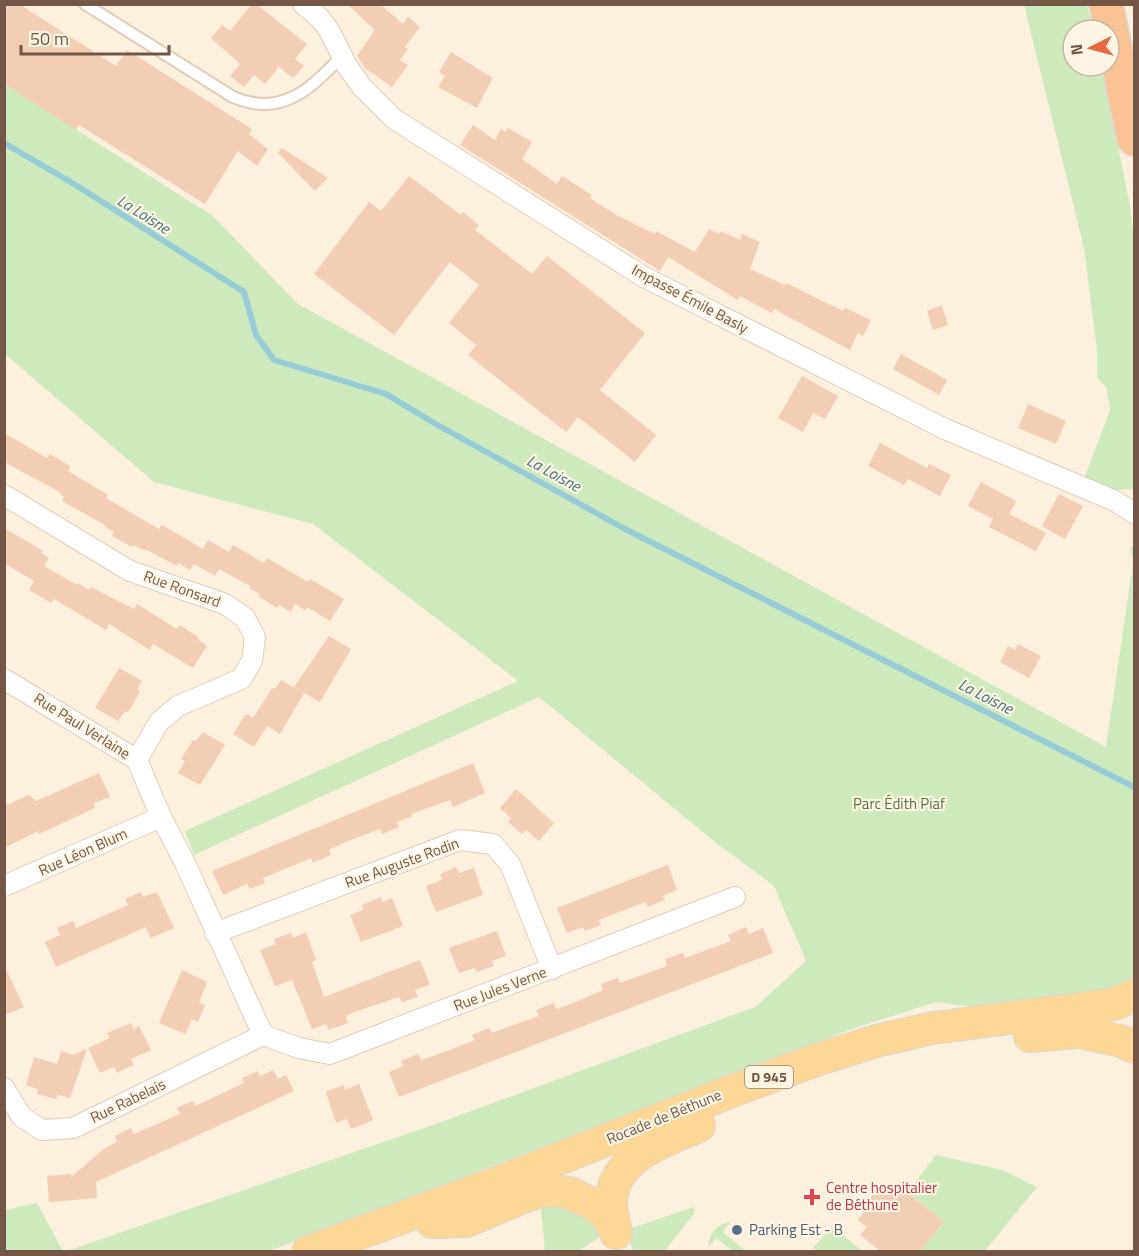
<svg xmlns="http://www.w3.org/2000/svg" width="1139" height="1256" font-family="'Titillium Web',sans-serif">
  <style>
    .green { fill: #cfe9be }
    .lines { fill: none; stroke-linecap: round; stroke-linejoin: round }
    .stream { stroke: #9accd7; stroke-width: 6 }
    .building { fill: #f2ceb6 }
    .service-casing { stroke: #e0cdbb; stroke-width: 14 }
    .minor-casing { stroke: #e0cdbb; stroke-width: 22 }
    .primary-casing { stroke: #ddd7d3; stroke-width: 34 }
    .trunk-casing { stroke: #ddd7d3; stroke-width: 36 }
    .service { stroke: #fff; stroke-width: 10 }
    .minor { stroke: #fff; stroke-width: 20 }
    .primary { stroke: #fcd795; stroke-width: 32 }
    .trunk { stroke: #fac394; stroke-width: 33 }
    .health-dot { fill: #e0444e; stroke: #fff5e4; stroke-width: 2 }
    .service-dot { fill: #5c6f8a; stroke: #fff5e4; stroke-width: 2 }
    .labels { text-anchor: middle; stroke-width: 4.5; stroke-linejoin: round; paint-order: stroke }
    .shield { fill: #fff5e4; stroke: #9c8676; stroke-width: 1.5 }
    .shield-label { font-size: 14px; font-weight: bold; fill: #725747 }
    .street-label { font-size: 15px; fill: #725747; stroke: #fff5e4 }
    .park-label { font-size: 15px; fill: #4f783f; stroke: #fff5e4 }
    .health-label { font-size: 15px; fill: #be3a42; stroke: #fff5e4; text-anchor: start }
    .service-label { font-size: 15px; fill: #4e5e75; stroke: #fff5e4; text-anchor: start }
    .water-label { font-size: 16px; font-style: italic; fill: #3e737f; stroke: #fff5e4 }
  </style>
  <rect width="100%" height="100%" fill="#fcf1de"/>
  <g class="green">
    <path d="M1024 5H1087L1093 30H1073V66H1102L1130 206 1134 240V489L1107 490 1084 479 1110 410 1106 387 1097 378V350L1084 248Z"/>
    <path d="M4 84 213 216 298 304 1106 747 1133 563 1130 548 1134 545V977L1119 988 980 1008 936 1002 852 1029 269 1251H67L433 1125 755 1007 806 961 774 886 715 842 539 697 194 855 185 831 518 681 313 524 154 482 5 354Z"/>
    <path d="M936 1155 1002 1170 1037 1187 984 1252 920 1251 944 1222 908 1192Z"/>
    <path d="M540 1199 569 1201 607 1232 579 1251 545 1250Z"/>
    <path d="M37 1203 63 1251H5V1210Z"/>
    <path d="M694 1207 695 1212 665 1251H633L629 1241 632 1228Z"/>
    <path d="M731 1221 723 1232 746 1251H733L716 1238 708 1248C710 1232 715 1226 731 1221Z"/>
    <path d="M832 1226 862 1251H818L813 1248Z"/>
  </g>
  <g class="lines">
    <path class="stream" d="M4 143 74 184 244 292 256 335 274 360 386 394 434 423 625 529 1134 787"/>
  </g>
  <g class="building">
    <path d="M4 4H19L116 66 127 50 252 129 249 134 268 149 257 166 238 151 205 204 79 125 76 130 4 84Z"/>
    <path d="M252 4H256L307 44 295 59 304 66 293 78 279 67 265 84 254 75 244 87 230 76 240 64 211 38 222 25 230 31Z"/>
    <path d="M347 4H380L403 24 408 17 420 27 405 47 408 49 400 60 408 65 392 87 365 68 357 56 375 30Z"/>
    <path d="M451 52 493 78 477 108 438 87 445 76 439 72Z"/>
    <path d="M473 125 495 140 501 129 505 132 508 128 532 142 522 159 557 184 562 176 592 195 590 198 616 215 655 234 656 231 695 252 709 229 719 234 720 231 740 240 742 234 760 242 750 269 785 285 786 283 843 311 845 308 871 320 863 336 858 333 850 350 774 309 772 313 740 296 738 300 668 257 660 271 460 145Z"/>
    <path d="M282 148 328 178 315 191 278 153Z"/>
    <path d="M409 176 461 215 463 212 479 225 475 230 532 274 547 256 645 333 600 390 656 435 635 462 578 417 566 432 468 355 476 345 449 323 479 285 450 262 394 335 314 274 369 202 381 211Z"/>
    <path d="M942 305 948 325 933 330 927 311Z"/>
    <path d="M901 354 947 380 939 395 893 369Z"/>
    <path d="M802 376 838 396 825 419 813 413 803 432 778 418Z"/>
    <path d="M1028 404 1066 421 1056 444 1018 428Z"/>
    <path d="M4 433 47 458 50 454 70 466 68 471 108 495 106 498 159 529 162 525 203 549 208 540 229 552 233 545 264 563 267 558 308 582 310 579 344 599 330 621 307 607 305 610 295 604 291 612 279 605 277 608 258 596 260 594 249 588 250 586 219 569 215 576 194 564 190 570 178 563 177 566 147 550 146 551 133 545 132 547 112 536 114 532 104 526 105 525 62 501 64 497 56 490 4 462Z"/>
    <path d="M880 443 927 468 929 464 951 475 940 496 908 479 904 485 868 466Z"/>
    <path d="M981 482 1016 501 1009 514 1046 533 1036 551 989 527 993 519 968 506Z"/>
    <path d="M1059 494 1083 506 1065 539 1042 526Z"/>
    <path d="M4 528 42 550 41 553 49 558 44 566 77 585 78 583 89 590 91 587 134 609 137 604 177 629 180 625 199 638 198 640 207 646 193 668 153 644 150 650 109 624 106 630 54 599 51 603 29 590 34 581 4 563Z"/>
    <path d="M329 636 351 649 320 702 294 687Z"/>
    <path d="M1018 644 1041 656 1029 678 1000 662 1008 646 1015 650Z"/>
    <path d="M119 668 142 681 137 689 140 691 134 703 127 713 125 711 118 721 95 708Z"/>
    <path d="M281 680 304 693 280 734 267 726 254 747 233 734 246 714 253 718 272 688 275 689Z"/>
    <path d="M203 732 225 745 200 785 178 773 185 761 181 759 193 740 196 741Z"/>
    <path d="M473 763 485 793 453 807 450 800 411 814 412 816 397 822 399 827 382 834 380 829 343 843 329 850 331 855 313 863 311 858 263 878 265 883 250 889 247 884 223 895 212 871Z"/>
    <path d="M99 773 110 797 94 803 95 808 39 834 38 831 4 848V806L29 795 36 801Z"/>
    <path d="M516 789 554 823 539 841 526 830 522 834 508 822 511 818 500 808Z"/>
    <path d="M668 865 677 890 663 896 665 900 648 907 646 902 614 914 599 920 601 925 585 931 583 927 567 933 557 908Z"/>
    <path d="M456 867 459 873 474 868 483 895 436 912 426 886 442 880 440 874Z"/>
    <path d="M141 892 143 897 157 892 174 928 151 938 146 927 56 967 45 942 60 935 57 928 73 921 76 928 128 905 125 899Z"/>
    <path d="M381 897 383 902 392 898 403 926 361 942 350 915 363 910 362 905Z"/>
    <path d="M746 927 749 934 763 928 773 953 399 1097 389 1072 403 1066 401 1061 418 1054 421 1060 436 1055 475 1040 472 1035 489 1028 492 1033 519 1023 539 1016 536 1010 554 1003 556 1009 571 1004 603 990 601 984 618 978 620 983 667 966 665 959 683 953 685 958 731 941 728 935Z"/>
    <path d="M497 931 506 956 492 961 494 966 477 972 474 968 459 973 449 948Z"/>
    <path d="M306 932 316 960 312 962 324 997 420 960 430 985 415 990 418 997 402 1002 399 997 357 1011 346 1016 348 1023 329 1030 326 1024 312 1029 292 980 275 986 260 950 276 944 274 939 291 933 293 938Z"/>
    <path d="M4 965 24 1007 4 1015Z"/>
    <path d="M182 970 207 982 199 1003 205 1005 198 1022 192 1019 185 1034 159 1023Z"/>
    <path d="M131 1023 134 1029 139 1026 151 1050 131 1059 134 1065 124 1069 117 1073 114 1067 100 1073 88 1048 110 1038 107 1033Z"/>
    <path d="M87 1049 70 1098 58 1095 56 1099 37 1094 38 1089 26 1085 34 1057 57 1064 61 1051 73 1055Z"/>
    <path d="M273 1070 278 1079 286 1075 294 1091 96 1182 97 1198 49 1202 47 1176 71 1174V1177L105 1148 117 1142 115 1136 131 1128 134 1134 180 1114 177 1108 193 1101 195 1106 244 1083 242 1078 249 1075 258 1071 260 1076Z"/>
    <path d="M359 1084 373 1120 351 1129 347 1119 336 1123 326 1092 343 1085 345 1090Z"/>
    <path d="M883 1185 894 1194 901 1187 944 1222 920 1251H880L860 1235 867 1227 858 1220 865 1210V1203Z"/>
  </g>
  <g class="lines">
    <g class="service-casing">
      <path id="service" d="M85 4 233 97C282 118 310 89 342 56"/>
    </g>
    <g class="minor-casing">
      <g id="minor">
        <path d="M303 4 320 18 330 32 347 66 362 87 394 119 644 277 945 429 1115 501 1134 513"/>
        <path d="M4 495 130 571 225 604 245 618 255 637 252 661 241 679 178 706 159 722 137 760"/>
        <path d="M4 679 137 760 161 817 184 861 263 1035"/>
        <path d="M4 886 161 817"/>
        <path d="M215 933 460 840 493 844 510 864 552 969"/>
        <path d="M263 1035 299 1048 330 1054 735 897"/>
        <path d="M4 1088 22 1117 42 1130 73 1128 263 1035"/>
      </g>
    </g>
    <g class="primary-casing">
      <g id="primary">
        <path d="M1030 1036 1079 1032 1121 1041 1134 1047"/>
        <path d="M432 1222 466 1221 521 1198 540 1191H555L570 1193 594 1205 606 1214 616 1232"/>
        <path d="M616 1233C615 1223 610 1211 611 1201 614 1156 665 1141 699 1126"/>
        <path d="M308 1252 499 1182 732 1091 816 1060 876 1041 933 1028 1115 1004 1134 995"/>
      </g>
    </g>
    <g class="trunk-casing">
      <path id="trunk" d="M1106 4 1134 139"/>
    </g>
    <use href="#service" class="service"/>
    <use href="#minor" class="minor"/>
    <use href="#primary" class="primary"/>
    <use href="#trunk" class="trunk"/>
  </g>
  <path class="health-dot" d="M809 1188h6v6h6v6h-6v6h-6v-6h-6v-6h6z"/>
  <circle class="service-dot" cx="737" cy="1230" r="6"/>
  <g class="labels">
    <rect class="shield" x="745" y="1066" width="48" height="22" rx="4.5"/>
    <g class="shield-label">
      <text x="769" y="1082">D 945</text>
    </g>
    <g class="street-label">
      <text transform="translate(690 299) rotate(28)" y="5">Impasse Émile Basly</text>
      <text transform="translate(182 589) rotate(20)" y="5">Rue Ronsard</text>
      <text transform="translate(82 726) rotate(32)" y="5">Rue Paul Verlaine</text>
      <text transform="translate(83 852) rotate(-24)" y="5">Rue Léon Blum</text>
      <text transform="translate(402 863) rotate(-20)" y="5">Rue Auguste Rodin</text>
      <text transform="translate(500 989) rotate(-21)" y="5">Rue Jules Verne</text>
      <text transform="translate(128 1101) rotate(-26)" y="5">Rue Rabelais</text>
      <text transform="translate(664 1117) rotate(-22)" y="5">Rocade de Béthune</text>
    </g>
    <g class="park-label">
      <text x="899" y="809">Parc Édith Piaf</text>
    </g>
    <g class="health-label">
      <text x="826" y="1193">Centre hospitalier<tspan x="826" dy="17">de Béthune</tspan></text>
    </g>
    <g class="service-label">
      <text x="749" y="1235">Parking Est - B</text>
    </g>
    <g class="water-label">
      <text transform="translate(144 214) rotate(32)" y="6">La Loisne</text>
      <text transform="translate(554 473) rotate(29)" y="6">La Loisne</text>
      <text transform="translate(986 696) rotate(27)" y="6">La Loisne</text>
    </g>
  </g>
  <rect width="1139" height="1256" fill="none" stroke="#725747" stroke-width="12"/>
  <g transform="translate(1091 48) rotate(264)"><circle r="28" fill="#fff5e4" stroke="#c7b6a5" stroke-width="1.5"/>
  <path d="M0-4.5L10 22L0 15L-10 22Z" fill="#e86941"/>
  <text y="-9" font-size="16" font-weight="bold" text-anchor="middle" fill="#725747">N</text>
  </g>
  <path d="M21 45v9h148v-9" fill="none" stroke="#725747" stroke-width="3"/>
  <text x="30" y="45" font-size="18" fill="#725747" stroke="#fff5e4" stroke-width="4.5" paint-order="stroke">50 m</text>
</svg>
